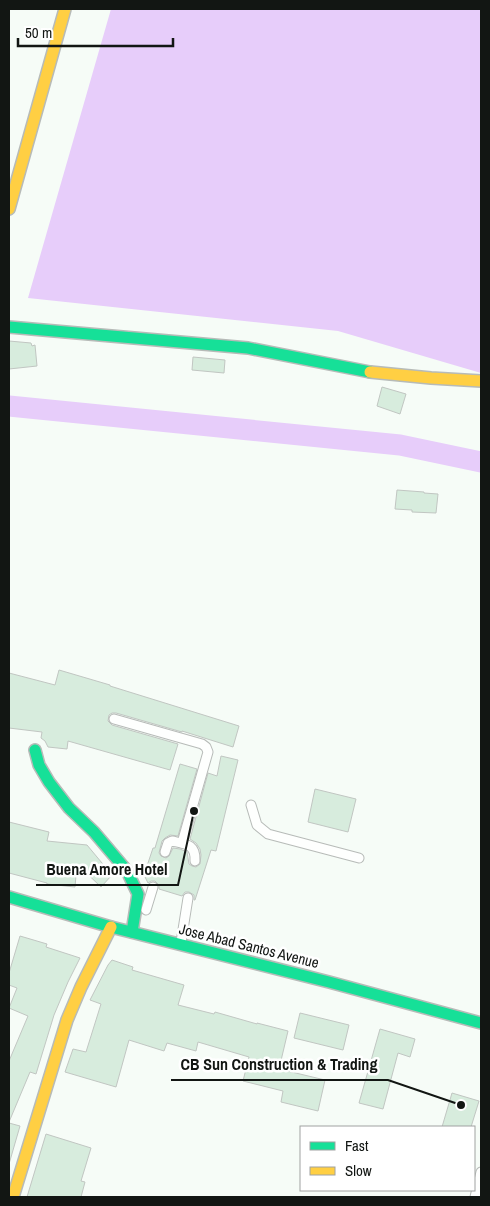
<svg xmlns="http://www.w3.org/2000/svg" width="490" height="1206" font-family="'Archivo Narrow',sans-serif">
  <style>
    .water { fill: #e7cdfa }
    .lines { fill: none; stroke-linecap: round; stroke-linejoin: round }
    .canal { stroke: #e7cdfa; stroke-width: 21 }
    .building { fill: #d7ecdd; stroke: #c1c6c2 }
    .lane-casing { stroke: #b7bbb8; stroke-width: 11 }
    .fast-casing { stroke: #b7bbb8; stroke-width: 14 }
    .slow-casing { stroke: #b7bbb8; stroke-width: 14 }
    .lane { stroke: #fefffe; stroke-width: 9 }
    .fast { stroke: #16e098; stroke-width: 11 }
    .slow { stroke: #ffcf43; stroke-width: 11 }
    .labels { text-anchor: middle; stroke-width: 5; stroke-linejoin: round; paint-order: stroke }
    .street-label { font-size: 15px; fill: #121613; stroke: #fff }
    .leader { fill: none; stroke: #121613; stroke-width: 2 }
    .callout-dot { fill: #121613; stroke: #fff; stroke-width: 2 }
    .callout-label { font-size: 16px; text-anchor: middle; font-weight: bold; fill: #121613; stroke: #fff; stroke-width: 5; stroke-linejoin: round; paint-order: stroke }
  </style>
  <rect width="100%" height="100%" fill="#f6fcf7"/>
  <path class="water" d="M111 9H481V373L338 331 28 298Z"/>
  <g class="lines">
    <path class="canal" d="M9 406 400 445 481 462"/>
  </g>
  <g class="building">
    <path d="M9 341 31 343 32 346 35 345 37 366 9 369Z"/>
    <path d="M193 357 225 360 224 373 192 370Z"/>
    <path d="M382 387 406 394 400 414 377 406Z"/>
    <path d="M397 490 424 492V493L438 494 436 513 412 512V510L395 509Z"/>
    <path d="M59 670 110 685V686L239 726 233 747 182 731V732L116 713H112L109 715 108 721 112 725 178 744 170 770 68 741 67 749 48 747 45 741 41 738 42 732 9 728V673L55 685Z"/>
    <path d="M221 756 238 760 216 851 211 850 195 900H194V895L189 892H185L182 896 159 889V885L155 881H151L148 883 144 875 153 848H155L180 764 197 769 178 836 170 835 165 838 162 841 159 853 161 856 166 858 169 856 173 848 180 849 187 852 189 864 192 866 196 867 200 864 201 855 200 849 196 843 190 839 208 773 217 776Z"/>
    <path d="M315 789 356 799 348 832 308 822Z"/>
    <path d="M9 822 49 832 47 841 87 845 112 875 101 887 77 864 75 887 47 884V883L9 873Z"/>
    <path d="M20 936 47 944 46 947 80 958 68 982 54 1015 36 1074 30 1072 9 1122V1061L28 1016 9 1008 17 988 9 985V973Z"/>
    <path d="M112 960 133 967 132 970 184 985 178 1005 214 1014 215 1012 257 1024V1023L288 1031 279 1069 325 1080 318 1111 281 1102 283 1091 243 1081 249 1057 198 1042 196 1051 167 1043 164 1051 129 1040 116 1087 65 1072 73 1049 86 1052 101 1004 90 1000 108 965Z"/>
    <path d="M300 1013 349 1025 343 1050 294 1038Z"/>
    <path d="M380 1029 415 1039 410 1057 398 1053 383 1109 359 1103Z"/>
    <path d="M452 1093 479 1101 471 1127H442Z"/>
    <path d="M9 1123 20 1126 9 1164Z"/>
    <path d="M46 1134 91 1148 81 1181 85 1182 81 1197H27Z"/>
  </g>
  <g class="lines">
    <g class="lane-casing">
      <g id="lane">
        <path d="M114 719 202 744 206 747 208 752 182 843"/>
        <path d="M251 805 257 825 268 834 359 858"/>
        <path d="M165 852 168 843 172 841C186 844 196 844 195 861"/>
        <path d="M146 910 153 887"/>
        <path d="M181 942 188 898"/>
        <path d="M475 1197 481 1172"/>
      </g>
    </g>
    <g class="fast-casing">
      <g id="fast">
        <path d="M9 327 248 348 370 372"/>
        <path d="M35 750 39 765 49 782 69 808 94 832 127 871 138 894 132 932"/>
        <path d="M9 897 111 927 329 982 481 1023"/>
      </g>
    </g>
    <g class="slow-casing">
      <g id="slow">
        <path d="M9 209 65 9"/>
        <path d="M370 372 431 378 481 381"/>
        <path d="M13 1197 67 1020 81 987 111 927"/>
      </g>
    </g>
    <use href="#lane" class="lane"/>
    <use href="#fast" class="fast"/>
    <use href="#slow" class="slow"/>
  </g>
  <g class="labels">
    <g class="street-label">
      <text transform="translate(249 946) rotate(14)" y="5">Jose Abad Santos Avenue</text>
    </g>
  </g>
  <path class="leader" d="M194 811L178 885H36M461 1105L388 1080H171"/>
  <g class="callout-dot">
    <circle cx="194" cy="811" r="5"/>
    <circle cx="461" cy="1105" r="5"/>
  </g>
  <g class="callout-label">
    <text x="107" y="875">Buena Amore Hotel</text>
    <text x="279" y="1070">CB Sun Construction &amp; Trading</text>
  </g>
  <rect width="490" height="1206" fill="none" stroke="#121613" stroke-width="20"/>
  <rect x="300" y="1126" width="175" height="65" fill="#ffffff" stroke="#a0a2a1"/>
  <rect x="310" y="1142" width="25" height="8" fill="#16e098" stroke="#a0a2a1"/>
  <text x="345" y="1151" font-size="15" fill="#121613">Fast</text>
  <rect x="310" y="1167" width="25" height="8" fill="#ffcf43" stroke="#a0a2a1"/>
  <text x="345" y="1176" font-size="15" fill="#121613">Slow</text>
  <path d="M18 38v8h155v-8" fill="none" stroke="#121613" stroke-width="2.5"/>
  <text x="25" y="38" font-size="15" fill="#121613" stroke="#ffffff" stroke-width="4" paint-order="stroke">50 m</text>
</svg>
